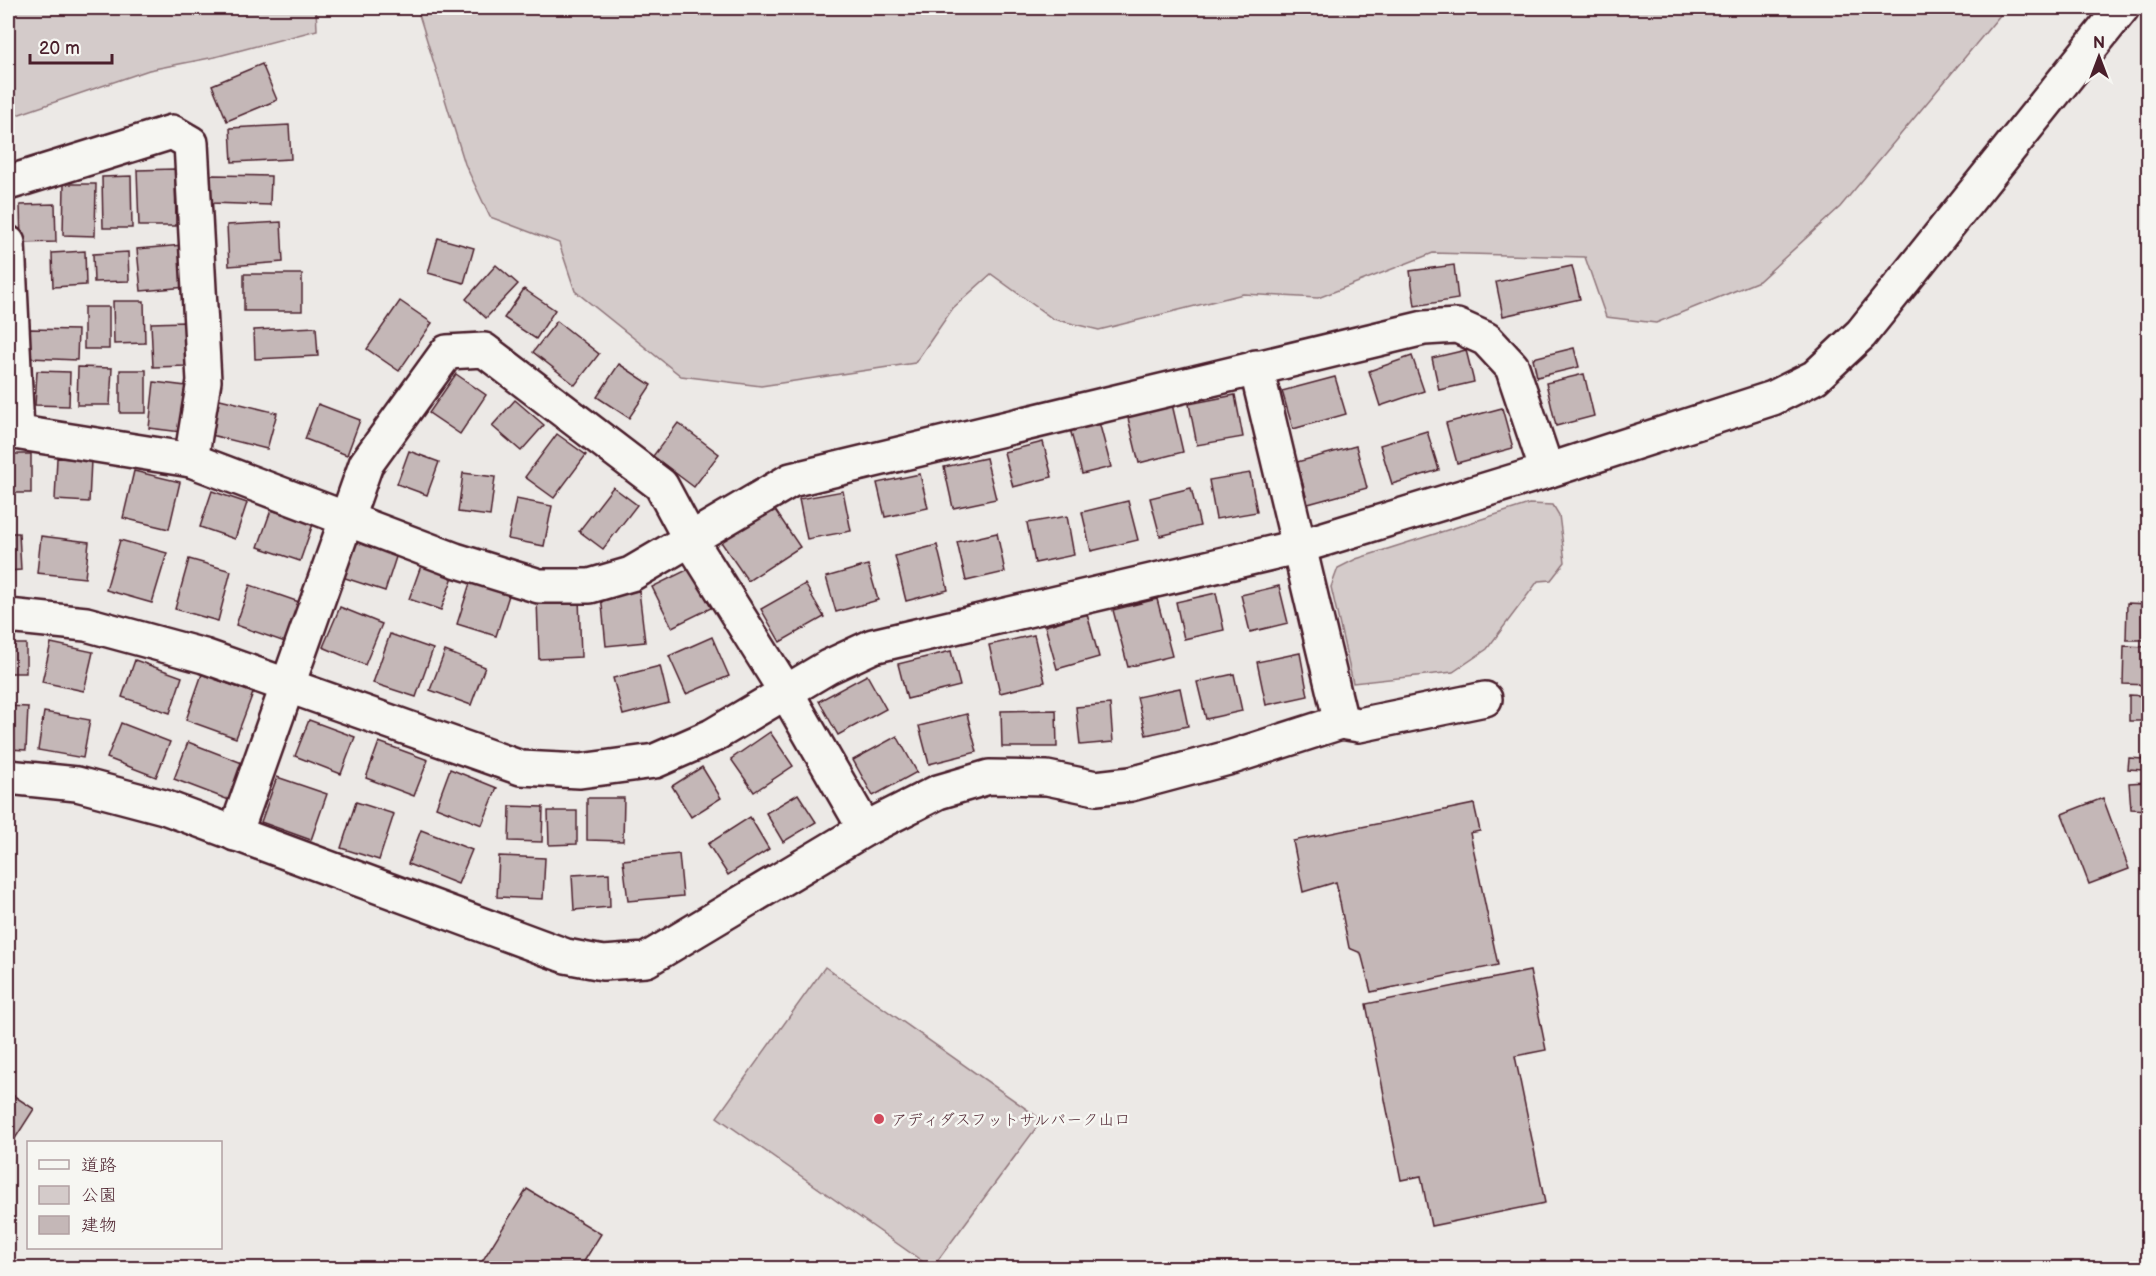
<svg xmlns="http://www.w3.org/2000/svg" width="2156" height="1276" font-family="'Balsamiq Sans','Klee One',sans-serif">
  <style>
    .green { fill: #d4cbca; stroke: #8f757a; stroke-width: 1.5 }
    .building { fill: #c4b7b7; stroke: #4a1f2b; stroke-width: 1.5 }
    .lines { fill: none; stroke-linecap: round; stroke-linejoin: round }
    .minor-casing { stroke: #4a1f2b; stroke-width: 38 }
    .minor { stroke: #f6f6f2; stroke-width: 33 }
    .poi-dot { fill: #d1495b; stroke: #f6f6f2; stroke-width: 2 }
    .labels { text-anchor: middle; stroke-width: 5; stroke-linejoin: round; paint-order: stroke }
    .poi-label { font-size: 16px; fill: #4a1f2b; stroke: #f6f6f2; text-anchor: start }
  </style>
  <rect width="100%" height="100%" fill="#ece9e6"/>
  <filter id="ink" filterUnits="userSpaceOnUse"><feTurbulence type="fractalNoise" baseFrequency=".0167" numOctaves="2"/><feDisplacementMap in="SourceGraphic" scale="12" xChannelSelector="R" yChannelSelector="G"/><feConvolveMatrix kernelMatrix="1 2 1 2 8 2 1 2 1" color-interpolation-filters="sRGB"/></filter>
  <g filter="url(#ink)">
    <g class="green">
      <path d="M8 8H316L317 30 215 57 149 70 8 118Z"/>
      <path d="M417 8H2006L1840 207 1759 281 1656 323 1606 317 1585 257 1433 253 1318 298 1243 294 1099 330 1053 319 991 274 953 308 915 363 761 386 681 376 575 291 559 243 490 217 465 164Z"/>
      <path d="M1529 504 1553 505 1559 515 1565 562 1551 580 1538 581 1487 649 1453 672 1353 683 1331 587 1338 568 1356 559Z"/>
      <path d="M825 967 1042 1120 932 1268 717 1117Z"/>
    </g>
    <g class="building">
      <path d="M262 64 277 100 227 121 212 85Z"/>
      <path d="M289 125 291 159 232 162 230 128Z"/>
      <path d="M175 169 176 226H139L137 170Z"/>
      <path d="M210 175 271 176 270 205 210 203Z"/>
      <path d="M131 176 132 228H103L102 177Z"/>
      <path d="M64 184H96L95 236 63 235Z"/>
      <path d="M55 204 56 242 21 243 20 205Z"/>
      <path d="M281 222 283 262 229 266 227 225Z"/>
      <path d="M438 238 474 248 464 283 428 273Z"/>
      <path d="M183 245 187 287 141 291 137 249Z"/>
      <path d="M85 251 86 285 53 287 52 253Z"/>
      <path d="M128 252 129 281 94 282 93 254Z"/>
      <path d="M496 265 518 284 486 318 466 299Z"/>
      <path d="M1454 265 1458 299 1415 306 1410 271Z"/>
      <path d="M1572 266 1580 299 1503 316 1496 282Z"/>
      <rect x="244" y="274" width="58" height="37"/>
      <path d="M524 289 555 310 536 339 504 318Z"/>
      <path d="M113 301H144L145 343 114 344Z"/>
      <path d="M400 301 432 323 399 371 367 349Z"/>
      <rect x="84" y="307" width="25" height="42"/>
      <path d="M557 321 599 354 575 385 533 352Z"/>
      <path d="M185 322 187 366 153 367 151 323Z"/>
      <path d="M316 327 318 356 255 359 254 330Z"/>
      <path d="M30 329 78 330 77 360 29 358Z"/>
      <path d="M1574 348 1579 367 1537 377 1533 358Z"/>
      <path d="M1466 350 1474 382 1439 390 1432 358Z"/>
      <path d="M1412 356 1424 391 1380 406 1369 371Z"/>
      <path d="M619 364 651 385 629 418 597 397Z"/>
      <path d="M78 367 112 368 110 405H77Z"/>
      <rect x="120" y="370" width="26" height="43"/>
      <path d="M37 371 70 372 69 406 35 405Z"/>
      <path d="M456 374 486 395 460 434 429 413Z"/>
      <path d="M1584 374 1594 416 1556 426 1546 383Z"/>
      <path d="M1335 377 1346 414 1293 429 1282 391Z"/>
      <path d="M154 382 186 386 181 432 149 428Z"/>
      <path d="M1235 395 1243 437 1197 445 1189 404Z"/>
      <path d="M220 399 277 413 267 449 211 435Z"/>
      <path d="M515 400 544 425 521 451 492 426Z"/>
      <path d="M318 404 360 420 347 455 305 439Z"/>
      <path d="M1172 404 1183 452 1139 463 1127 414Z"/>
      <path d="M1502 408 1513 448 1457 463 1446 423Z"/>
      <path d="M1098 418 1111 467 1082 474 1069 425Z"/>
      <path d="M678 423 719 454 694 487 653 456Z"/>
      <path d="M1427 431 1439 470 1392 484 1380 445Z"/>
      <path d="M557 434 586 455 554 498 525 477Z"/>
      <path d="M1043 442 1052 477 1013 487 1004 452Z"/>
      <path d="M1356 446 1367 488 1308 504 1297 462Z"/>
      <path d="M409 451 439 462 427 495 397 484Z"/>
      <rect x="8" y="454" width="23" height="39"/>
      <path d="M57 458 91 460 89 502 55 500Z"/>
      <path d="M986 458 996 499 953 508 944 467Z"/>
      <path d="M134 471 180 482 169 529 123 518Z"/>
      <path d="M463 473 495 477 490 516 458 512Z"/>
      <path d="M1250 473 1257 512 1216 519 1209 480Z"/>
      <path d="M920 474 928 508 885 517 877 483Z"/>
      <path d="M613 487 637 505 603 549 579 531Z"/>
      <path d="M1191 488 1200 526 1160 536 1150 498Z"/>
      <path d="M212 491 247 503 235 539 200 527Z"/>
      <path d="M843 491 851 531 807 539 799 499Z"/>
      <path d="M516 499 552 506 544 546 508 539Z"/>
      <path d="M1128 501 1138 540 1091 551 1082 512Z"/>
      <path d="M773 507 800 547 748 581 721 542Z"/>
      <path d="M271 510 313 524 300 561 258 547Z"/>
      <path d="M1067 516 1074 555 1035 563 1027 523Z"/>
      <path d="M8 533H19L21 570 8 571Z"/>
      <path d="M997 533 1005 572 966 581 957 542Z"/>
      <path d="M41 536 89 542 85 578 37 573Z"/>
      <path d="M351 539 397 554 385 591 339 576Z"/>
      <path d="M120 540 167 553 152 603 106 590Z"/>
      <path d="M937 545 948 590 906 601 895 556Z"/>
      <path d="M189 559 231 571 218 621 175 609Z"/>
      <path d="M422 563 454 574 441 610 409 599Z"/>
      <path d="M868 565 878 600 836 612 826 577Z"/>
      <path d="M691 568 711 608 672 627 652 587Z"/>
      <path d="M471 580 510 592 496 636 457 624Z"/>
      <path d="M805 584 824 617 780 642 761 609Z"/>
      <path d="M250 585 302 603 288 643 236 625Z"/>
      <path d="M1279 586 1288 623 1250 632 1241 595Z"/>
      <path d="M639 591 645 642 606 646 601 595Z"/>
      <path d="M1216 593 1224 630 1184 639 1176 602Z"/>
      <path d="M579 598 581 657 539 659 537 599Z"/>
      <path d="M1157 599 1172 656 1128 667 1113 610Z"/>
      <path d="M2127 603 2148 604V640H2126Z"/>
      <path d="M340 607 382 624 365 665 323 647Z"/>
      <path d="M1087 614 1099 657 1057 669 1045 626Z"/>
      <path d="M390 634 433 649 416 697 373 683Z"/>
      <path d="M1034 635 1045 682 1000 693 989 645Z"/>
      <path d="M712 637 729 676 686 694 669 656Z"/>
      <path d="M51 643 93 652 84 691 42 682Z"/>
      <rect x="8" y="644" width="18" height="29"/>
      <path d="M2124 646 2148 647V685L2123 684Z"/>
      <path d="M445 651 485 667 471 705 430 690Z"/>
      <path d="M951 651 960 686 907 699 898 664Z"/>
      <path d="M1300 653 1308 696 1266 705 1257 662Z"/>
      <path d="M135 660 182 677 170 713 122 697Z"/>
      <path d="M660 666 669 703 623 715 613 678Z"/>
      <path d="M202 674 253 693 236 738 186 720Z"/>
      <path d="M1234 674 1242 711 1206 719 1197 682Z"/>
      <path d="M867 675 886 709 838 735 819 701Z"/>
      <path d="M1180 688 1188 726 1146 735 1137 697Z"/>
      <path d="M2129 695 2147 696 2146 721H2129Z"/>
      <path d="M1110 704 1113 742 1080 745 1076 707Z"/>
      <path d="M8 706 28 707 26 750 8 749Z"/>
      <path d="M1056 710 1057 747H1002L1001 711Z"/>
      <path d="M44 712 90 720 83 758 38 750Z"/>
      <path d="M967 714 977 752 929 764 919 726Z"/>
      <path d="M309 720 355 737 341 774 295 756Z"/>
      <path d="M121 723 170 742 156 777 107 758Z"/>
      <path d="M770 732 793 766 754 792 731 759Z"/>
      <path d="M897 736 917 772 873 796 853 760Z"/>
      <path d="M188 742 242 763 229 800 174 779Z"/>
      <path d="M379 742 428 760 414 796 366 778Z"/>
      <path d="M2129 758 2143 759V770L2128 769Z"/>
      <path d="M702 767 721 798 691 817 672 786Z"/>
      <path d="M450 769 497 788 482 825 436 807Z"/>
      <path d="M277 777 327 794 311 840 261 822Z"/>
      <path d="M2146 779H2148V810L2131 809 2129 783 2147 782Z"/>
      <path d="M798 794 816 822 783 842 766 813Z"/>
      <path d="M587 798H624L623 841 587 840Z"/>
      <path d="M2103 798 2129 869 2089 884 2062 814Z"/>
      <path d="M356 802 394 814 379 860 341 848Z"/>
      <path d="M1474 804 1480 831 1470 833 1498 965 1371 992 1361 953 1349 948 1336 882 1303 892 1293 841Z"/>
      <path d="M510 806 543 807 542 842 509 841Z"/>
      <path d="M548 811H577V844L549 845Z"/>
      <path d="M750 817 769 849 728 875 708 844Z"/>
      <path d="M421 830 472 850 458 884 408 864Z"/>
      <path d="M679 854 683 896 628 901 623 860Z"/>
      <path d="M499 856 545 858 543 899 497 897Z"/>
      <path d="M609 873 610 907 574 910 572 875Z"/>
      <path d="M1530 971 1546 1050 1515 1056 1545 1203 1431 1226 1421 1176 1401 1180 1366 1004Z"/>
      <path d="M8 1092 34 1109 9 1148H8Z"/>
      <path d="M527 1189 601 1234 580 1268H478Z"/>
    </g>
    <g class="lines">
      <g class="minor-casing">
        <g id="minor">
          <path d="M8 183 172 132 191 143 204 381 191 460"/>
          <path d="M8 243 17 431"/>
          <path d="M8 431 191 460 455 560 539 586H590L631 574 791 480 1424 328 1457 326 1486 339 1512 367 1547 471"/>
          <path d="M8 616 86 624 204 656 521 768 580 771 655 761 712 736 828 667 873 646 1301 546 1547 471 1773 398 1815 377 1861 334 2122 8"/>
          <path d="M1341 722 1359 725 1485 699"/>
          <path d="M8 777 77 784 164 807 566 956 603 963 646 960 865 829 938 792 989 777 1047 778 1096 788 1131 784 1232 757 1341 722 1256 367"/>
          <path d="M235 834 366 464 447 352 484 350 661 485 690 539 786 692 865 829"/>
        </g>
      </g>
      <use href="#minor" class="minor"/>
    </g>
  </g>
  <circle class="poi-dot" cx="879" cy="1119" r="6"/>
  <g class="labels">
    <g class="poi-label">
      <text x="891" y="1125">アディダスフットサルパーク山口</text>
    </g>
  </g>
  <rect width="2156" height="1276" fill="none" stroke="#f6f6f2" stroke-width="30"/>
  <rect x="15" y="15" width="2126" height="1246" fill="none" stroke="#4a1f2b" stroke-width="2" filter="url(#ink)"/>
  <rect x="27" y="1141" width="195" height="108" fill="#f6f6f2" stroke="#b1a0a2" stroke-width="1.5"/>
  <rect x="39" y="1160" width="30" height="9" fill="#f6f6f2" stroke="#b1a0a2" stroke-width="1.5"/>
  <text x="81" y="1171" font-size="18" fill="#4a1f2b">道路</text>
  <rect x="39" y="1186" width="30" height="18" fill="#d4cbca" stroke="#b1a0a2" stroke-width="1.5"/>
  <text x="81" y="1201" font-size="18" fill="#4a1f2b">公園</text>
  <rect x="39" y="1216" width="30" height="18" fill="#c4b7b7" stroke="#b1a0a2" stroke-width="1.5"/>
  <text x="81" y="1231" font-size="18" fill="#4a1f2b">建物</text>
  <g transform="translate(2099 57)" stroke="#f6f6f2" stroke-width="4.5" paint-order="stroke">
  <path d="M0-4.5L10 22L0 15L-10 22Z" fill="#4a1f2b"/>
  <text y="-9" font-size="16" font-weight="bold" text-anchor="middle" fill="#4a1f2b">N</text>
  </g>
  <path d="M30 54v9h82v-9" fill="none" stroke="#4a1f2b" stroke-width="3"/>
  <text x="39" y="54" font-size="18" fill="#4a1f2b" stroke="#f6f6f2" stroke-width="4.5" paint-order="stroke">20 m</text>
</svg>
